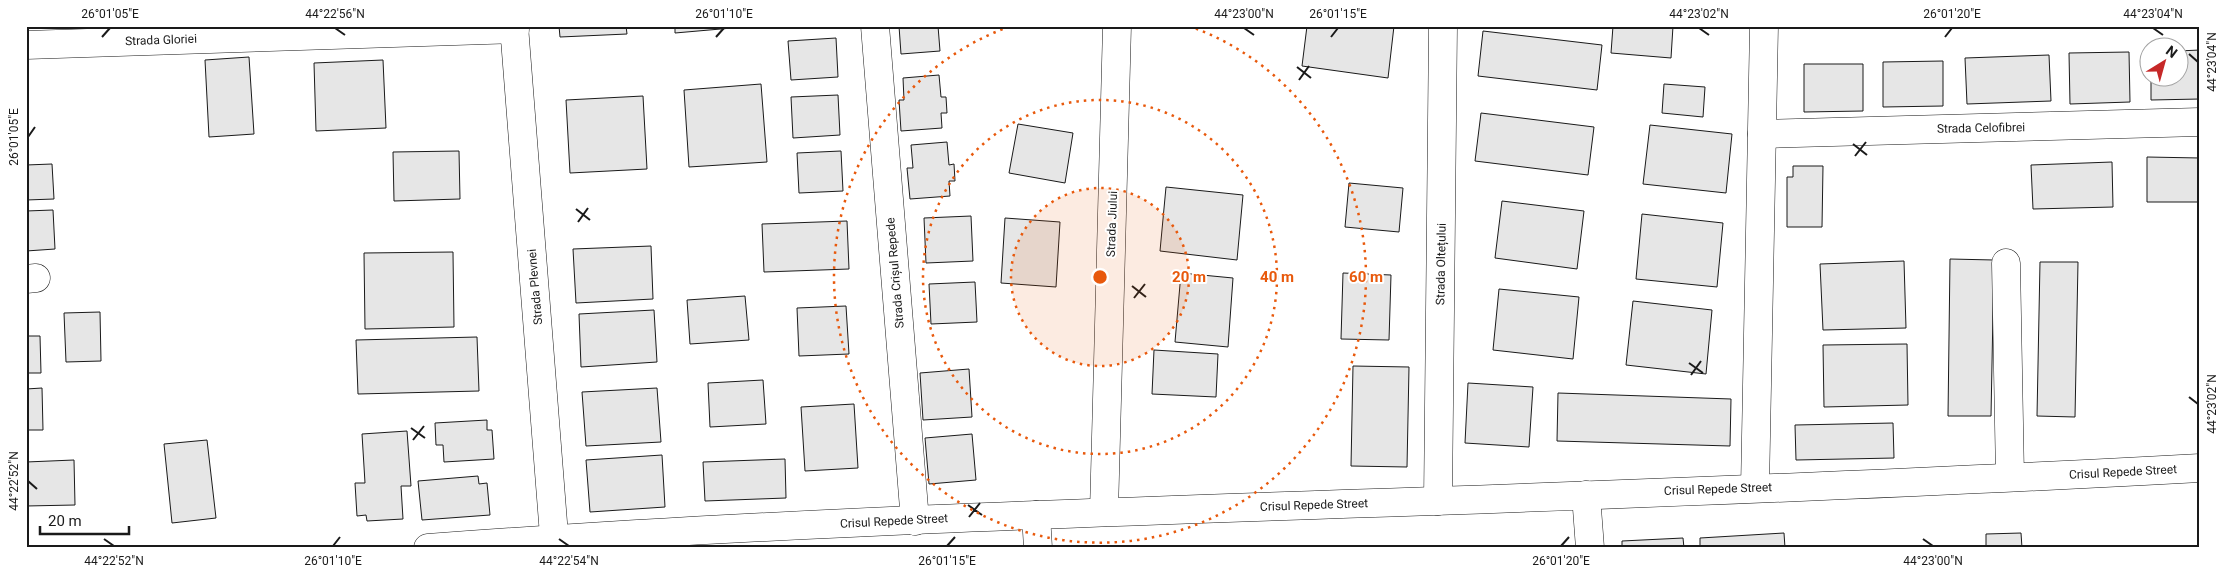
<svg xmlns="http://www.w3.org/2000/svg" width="2226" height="574" font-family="Roboto,sans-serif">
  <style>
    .building { fill: #e6e6e6; stroke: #1a1a1a }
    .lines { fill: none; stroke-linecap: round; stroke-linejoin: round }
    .minor-casing { stroke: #1a1a1a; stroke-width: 29 }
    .minor { stroke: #fff; stroke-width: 28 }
    .ticks { fill: none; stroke: #1a1a1a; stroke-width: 2 }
    .ring { fill: none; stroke: #e8590c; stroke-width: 2.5; stroke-dasharray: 2.5 5 }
    .labels { text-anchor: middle; stroke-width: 4; stroke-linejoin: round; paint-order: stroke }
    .street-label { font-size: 12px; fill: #1a1a1a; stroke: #fff }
    .centre { fill: #e8590c; stroke: #fff; stroke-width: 2.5 }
    .ring-label { font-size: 15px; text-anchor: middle; font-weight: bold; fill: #e8590c; stroke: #fff; stroke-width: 4; stroke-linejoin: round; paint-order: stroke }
    .neatline { fill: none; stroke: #1a1a1a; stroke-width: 2 }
    .ticks-label { font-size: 12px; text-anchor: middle; fill: #1a1a1a }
  </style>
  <rect width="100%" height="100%" fill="#fff"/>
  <g class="building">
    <path d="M559 26H626L627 34 560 37Z"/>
    <path d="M675 26H732V28L675 33Z"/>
    <path d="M899 26H938L940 51 901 54Z"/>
    <path d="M1307 26H1394L1388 78 1302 66Z"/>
    <path d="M1613 26H1673L1671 58 1611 53Z"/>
    <path d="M1483 31 1602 45 1597 90 1478 76Z"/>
    <path d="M836 38 838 77 791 80 788 41Z"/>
    <path d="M2200 50V99L2151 100V78H2178V51Z"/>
    <path d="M2129 52 2130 102 2070 104 2069 53Z"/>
    <path d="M2049 55 2051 101 1967 104 1965 58Z"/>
    <path d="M249 57 254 134 209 137 205 60Z"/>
    <path d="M383 60 386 128 316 131 314 63Z"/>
    <path d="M1943 61V106L1883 107V62Z"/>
    <path d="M1804 64H1863V111L1804 112Z"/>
    <path d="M939 75 941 97H946L947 113H941L942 128 901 131 899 100H904L903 78Z"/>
    <path d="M761 84 767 162 689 167 684 90Z"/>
    <path d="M1664 84 1705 87 1703 117 1662 113Z"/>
    <path d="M838 95 840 135 793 138 791 97Z"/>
    <path d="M643 96 647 169 570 173 566 100Z"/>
    <path d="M1481 113 1594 127 1588 175 1475 161Z"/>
    <path d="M1018 124 1073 133 1065 183 1009 173Z"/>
    <path d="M1650 125 1732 134 1726 193 1643 184Z"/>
    <path d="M947 142 949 165 954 164 955 181H949L950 196 910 199 907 168H913L911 145Z"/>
    <path d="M459 151 460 199 394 201 393 152Z"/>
    <path d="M841 151 843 191 799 193 797 153Z"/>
    <path d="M2147 157 2200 158V202H2147Z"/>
    <path d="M2112 162 2113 207 2033 209 2031 165Z"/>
    <path d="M52 164 54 199 26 200V165Z"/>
    <path d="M1793 166H1823L1822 227H1787V177H1793Z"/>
    <path d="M1349 183 1403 188 1399 232 1345 227Z"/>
    <path d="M1166 187 1243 195 1237 260 1160 251Z"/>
    <path d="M1502 201 1584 211 1577 269 1495 258Z"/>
    <path d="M53 210 55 249 26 251V211Z"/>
    <path d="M1642 214 1723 223 1717 287 1636 279Z"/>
    <path d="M971 216 973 261 926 263 924 218Z"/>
    <path d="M1005 218 1060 222 1056 287 1001 283Z"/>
    <path d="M847 221 849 269 764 272 762 224Z"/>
    <path d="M651 246 653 299 576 303 573 249Z"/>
    <path d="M453 252 454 327 365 329 364 253Z"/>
    <path d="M1950 259 1994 260 1991 416H1948Z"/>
    <path d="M1904 261 1906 328 1823 330 1820 264Z"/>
    <path d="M2040 262H2078L2075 417 2037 416Z"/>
    <path d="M1181 273 1233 278 1228 347 1175 342Z"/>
    <path d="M1343 273 1391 275 1389 340 1341 339Z"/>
    <path d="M975 282 977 322 931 324 929 284Z"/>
    <path d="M1499 289 1579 297 1573 359 1493 350Z"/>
    <path d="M745 296 749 340 690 344 687 300Z"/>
    <path d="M1633 301 1712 310 1706 374 1626 365Z"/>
    <path d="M846 306 849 354 799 356 797 308Z"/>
    <path d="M654 310 657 362 581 367 579 314Z"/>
    <path d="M100 312 101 361 66 362 64 313Z"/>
    <path d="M26 336H40L41 373H26Z"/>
    <path d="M477 337 479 391 358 394 356 340Z"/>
    <path d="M1907 344 1908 405 1824 407 1823 345Z"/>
    <path d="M1154 350 1218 354 1216 397 1152 394Z"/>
    <path d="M1353 366 1409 367 1407 467 1351 466Z"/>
    <path d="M969 369 972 417 923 420 920 373Z"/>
    <path d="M763 380 766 424 710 427 708 383Z"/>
    <path d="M1468 383 1533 387 1529 447 1465 443Z"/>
    <path d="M42 388 43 430H26V389Z"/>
    <path d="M657 388 661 442 586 446 582 392Z"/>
    <path d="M1558 393 1731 399 1730 446 1557 441Z"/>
    <path d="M854 404 858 468 805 471 801 407Z"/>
    <path d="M487 420V430H492L494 459 444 462 443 445H436L435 423Z"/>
    <path d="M1893 423 1894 458 1796 460 1795 425Z"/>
    <path d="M407 431 411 486H401L403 519 367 521 366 515 357 516 355 483H365L362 434Z"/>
    <path d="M972 434 976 480 929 484 925 438Z"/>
    <path d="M207 440 216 518 172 523 164 444Z"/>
    <path d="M662 455 665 507 590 512 586 460Z"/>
    <path d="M785 459 786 498 705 501 703 462Z"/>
    <path d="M74 460 75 505 26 506V462Z"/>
    <path d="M478 476 479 484 487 483 490 515 422 520 418 481Z"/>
    <path d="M1784 533 1785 548H1700V538Z"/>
    <path d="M2021 533 2022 548H1986V534Z"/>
    <path d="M1683 538 1684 548H1622V541Z"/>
  </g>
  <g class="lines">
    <g class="minor-casing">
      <g id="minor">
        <path d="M514 26 555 548"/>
        <path d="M875 26 915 521"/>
        <path d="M26 45 515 29"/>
        <path d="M1762 134 2200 122"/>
        <path d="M2006 263 2010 477"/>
        <path d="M26 279 36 278"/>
        <path d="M1755 488 1764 26"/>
        <path d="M1586 495 1590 548"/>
        <path d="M1438 501 1443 26"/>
        <path d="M1104 512 1117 26"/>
        <path d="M1036 515 1038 548"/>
        <path d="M428 548C762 523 1098 512 1434 501 1689 492 1945 482 2200 468"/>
      </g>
    </g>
    <use href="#minor" class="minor"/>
  </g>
  <path class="ticks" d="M335 28 345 35M1244 28 1254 35M1699 28 1709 35M2153 28 2163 35M102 37 110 28M716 37 724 28M1331 37 1338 28M1945 37 1952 28M2189 54 2198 62M1297 67 1311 78M1299 80 1309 66M28 137 35 127M1853 144 1867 155M1855 156 1866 142M576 209 590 220M578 222 588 208M1132 286 1146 297M1134 298 1145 284M1689 363 1703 373M1691 375 1701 361M2189 397 2198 404M411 428 425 438M413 440 424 426M28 481 37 489M968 505 982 515M969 517 980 503M104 539 114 546M559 539 569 546M1923 539 1933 546M333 546 340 537M947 546 955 537M1561 546 1569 537"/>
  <circle cx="1100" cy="277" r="89" fill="#e8590c" fill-opacity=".12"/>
  <g class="ring">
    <circle cx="1100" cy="277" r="89"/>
    <circle cx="1100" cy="277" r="177"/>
    <path d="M1189 26A266 266 0 1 1 1011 26"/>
  </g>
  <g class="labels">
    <g class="street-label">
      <text transform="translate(161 40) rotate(-2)" y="4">Strada Gloriei</text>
      <text transform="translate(1981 128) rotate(-1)" y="4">Strada Celofibrei</text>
      <text transform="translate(1112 224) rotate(-88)" y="4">Strada Jiului</text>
      <text transform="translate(1441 264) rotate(-89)" y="4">Strada Oltețului</text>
      <text transform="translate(895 273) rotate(-95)" y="4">Strada Crișul Repede</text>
      <text transform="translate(535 287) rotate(-95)" y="4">Strada Plevnei</text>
      <text transform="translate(2123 472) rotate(-3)" y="4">Crisul Repede Street</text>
      <text transform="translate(1718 489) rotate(-2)" y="4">Crisul Repede Street</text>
      <text transform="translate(1314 505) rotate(-2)" y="4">Crisul Repede Street</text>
      <text transform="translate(894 521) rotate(-3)" y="4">Crisul Repede Street</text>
    </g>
  </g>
  <circle cx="1100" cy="277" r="8" class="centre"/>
  <g class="ring-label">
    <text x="1189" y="282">20 m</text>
    <text x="1277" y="282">40 m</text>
    <text x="1366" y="282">60 m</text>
  </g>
  <rect width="2226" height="574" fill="none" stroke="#ffffff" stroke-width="55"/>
  <g transform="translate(2164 62) rotate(37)"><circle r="24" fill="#ffffff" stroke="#a3a3a3"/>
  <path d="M0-4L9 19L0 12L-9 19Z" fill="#c62828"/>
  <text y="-8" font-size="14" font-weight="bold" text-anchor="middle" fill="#1a1a1a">N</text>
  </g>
  <path d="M40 526v8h89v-8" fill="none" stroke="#1a1a1a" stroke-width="2.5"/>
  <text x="48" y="526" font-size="15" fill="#1a1a1a" stroke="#ffffff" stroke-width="4" paint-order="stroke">20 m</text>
  <rect x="28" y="28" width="2170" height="518" class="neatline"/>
  <g class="ticks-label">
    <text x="110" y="18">26°01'05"E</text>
    <text x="335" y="18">44°22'56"N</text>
    <text x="724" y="18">26°01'10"E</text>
    <text x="1244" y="18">44°23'00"N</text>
    <text x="1338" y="18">26°01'15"E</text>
    <text x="1699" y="18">44°23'02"N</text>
    <text x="1952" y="18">26°01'20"E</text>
    <text x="2153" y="18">44°23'04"N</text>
    <text transform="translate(2212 62) rotate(-90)" y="4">44°23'04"N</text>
    <text transform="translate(14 137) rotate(-90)" y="4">26°01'05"E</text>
    <text transform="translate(2212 404) rotate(-90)" y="4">44°23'02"N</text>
    <text transform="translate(14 481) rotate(-90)" y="4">44°22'52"N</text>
    <text x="114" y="565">44°22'52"N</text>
    <text x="333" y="565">26°01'10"E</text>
    <text x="569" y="565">44°22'54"N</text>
    <text x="947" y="565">26°01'15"E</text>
    <text x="1561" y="565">26°01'20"E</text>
    <text x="1933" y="565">44°23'00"N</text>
  </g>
</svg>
